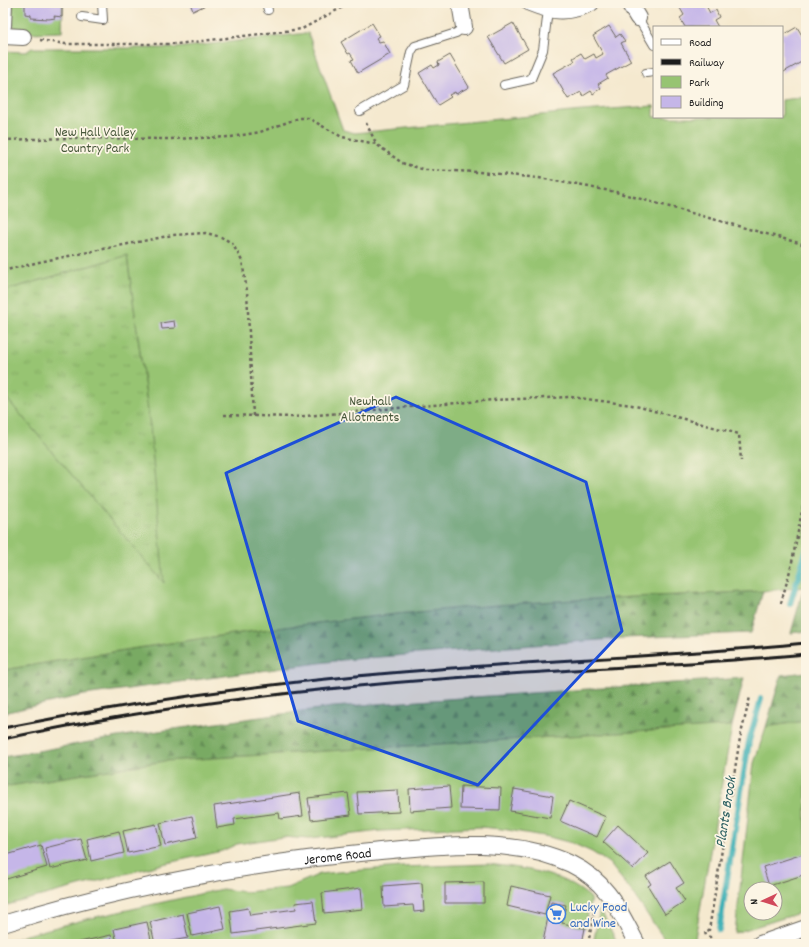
<svg xmlns="http://www.w3.org/2000/svg" width="809" height="947" font-family="Dekko,sans-serif">
  <style>
    .grass { fill: url(#grass-tufts); stroke: #5a7047 }
    .forest { fill: url(#forest-firs); stroke: #4a6340 }
    .green { fill: #97c472; stroke: #5a7047; fill-rule: evenodd }
    .lines { fill: none; stroke-linecap: round; stroke-linejoin: round }
    .stream { stroke: #3eb0b6; stroke-width: 6 }
    .building { fill: #c5b6e8 }
    .service-casing { stroke: #68645b; stroke-width: 10 }
    .minor-casing { stroke: #68645b; stroke-width: 18 }
    .path { stroke: #68645b; stroke-width: 2.5; stroke-dasharray: 3 3; stroke-linecap: butt }
    .service { stroke: #fff; stroke-width: 8 }
    .minor { stroke: #fff; stroke-width: 16 }
    .rail { stroke: #1c1c1c; stroke-width: 3 }
    .marked { fill: #1d4ed8; fill-opacity: 0.2; stroke: #1d4ed8; stroke-width: 3; stroke-linejoin: round }
    .labels { text-anchor: middle; stroke-width: 3.5; stroke-linejoin: round; paint-order: stroke }
    .park-label { font-size: 14px; fill: #47573a; stroke: #fcf5e5 }
    .street-label { font-size: 14px; fill: #1c1c1c; stroke: #fcf5e5 }
    .shop-label { font-size: 14px; fill: #366cbe; stroke: #fcf5e5; text-anchor: start }
    .water-label { font-size: 15px; font-style: italic; fill: #2b5f61; stroke: #fcf5e5 }
  </style>
  <defs>
    <pattern id="grass-tufts" width="24" height="20" patternUnits="userSpaceOnUse"><rect width="24" height="20" fill="#97c472"/><path d="M3 7l-1-3M5 7V3M7 7l1-3M15 17l-1-3M17 17v-4M19 17l1-3" fill="none" stroke="#82a862"/></pattern>
    <pattern id="forest-firs" width="22" height="20" patternUnits="userSpaceOnUse"><rect width="22" height="20" fill="#79aa64"/><path d="M5 1l3.5 6h-7zM16 11l3.5 6h-7z" fill="#628a52"/></pattern>
  </defs>
  <rect width="100%" height="100%" fill="#fcf5e5"/>
  <filter id="ink" filterUnits="userSpaceOnUse"><feTurbulence type="fractalNoise" baseFrequency=".025" numOctaves="2"/><feDisplacementMap in="SourceGraphic" scale="8" xChannelSelector="R" yChannelSelector="G"/><feConvolveMatrix kernelMatrix="1 2 1 2 8 2 1 2 1" color-interpolation-filters="sRGB"/></filter>
  <filter id="wash" filterUnits="userSpaceOnUse"><feTurbulence type="fractalNoise" baseFrequency=".012" numOctaves="4" result="noise"/><feDisplacementMap in="SourceGraphic" scale="16" xChannelSelector="R" yChannelSelector="G"/><feGaussianBlur stdDeviation="0.9" result="paint"/><feColorMatrix in="noise" values="0 0 0 0 0 0 0 0 0 0 0 0 0 0 0 0 0 1.4 0 .05"/><feComposite in="paint" operator="in"/></filter>
  <g filter="url(#wash)">
    <rect width="100%" height="100%" fill="#f5e9cf"/>
    <g class="grass">
      <path d="M127 255 150 426 166 586 3 394V291Z"/>
      <path d="M600 909 618 944H593Z"/>
    </g>
    <g class="forest">
      <path d="M804 587H806V631L791 633Z"/>
      <path d="M763 591 751 633 625 638 342 660 84 695 3 713V670C155 644 307 621 460 608 561 599 662 596 763 591Z"/>
      <path d="M806 672V721L766 727 781 675Z"/>
      <path d="M744 678 732 726 166 761 3 787V757L130 735 333 707Z"/>
    </g>
    <g class="green">
      <path d="M13 3H63L62 32C51 32 18 36 13 25 11 20 13 9 13 3Z"/>
      <path d="M308 33 343 130 355 133 582 111 654 106V117H782V100L806 97V587L763 591C662 596 561 599 460 608 307 621 155 644 3 670V394L164 583 150 426 127 255 3 291V51L26 52 32 48H176Z"/>
      <path d="M806 721V911L735 933 754 763 766 727ZM751 889H775V913H751Z"/>
      <path d="M732 726 694 944 667 943 629 888 609 863 592 852 572 843 549 837 502 829 480 827 381 831 309 839 283 837 237 844 222 851 167 863 3 906V787L166 761Z"/>
      <path d="M488 864C524 868 563 873 591 898L585 928 562 923 566 905 551 902 543 942 553 944H3L26 935 87 919 222 889 246 892 287 888 320 874 338 872 401 867Z"/>
    </g>
    <g class="lines">
      <g class="stream">
        <path d="M790 604 806 551"/>
        <path d="M719 930 749 741 761 699"/>
      </g>
    </g>
    <g id="blocks">
      <g class="building">
        <path d="M25 3H62V17L54 16 55 18 49 19 31 18V15L25 14Z"/>
        <path d="M190 3H210L193 11Z"/>
        <path d="M677 3H699L701 6 705 4 710 13 716 10 719 17 714 20 718 27H685L680 18 684 15Z"/>
        <path d="M372 23 380 36 376 38 379 42 383 41 390 54 358 73 351 60 354 59 350 53 348 54 341 42Z"/>
        <path d="M513 23 528 49 504 63 488 37Z"/>
        <path d="M609 26 616 37 620 34 625 41 621 43 631 61 606 75 608 78 598 84 601 88 593 94 591 91 583 96 581 92 568 99 553 73 575 61 573 58 581 53 585 59 594 54 596 58 603 54 593 36Z"/>
        <path d="M797 27 806 42V54L803 56 805 60 782 73V32L785 34Z"/>
        <path d="M450 55 469 87 456 94 455 92 449 95 451 97 438 105 419 73 432 65 434 68 439 65 438 62Z"/>
        <path d="M174 321 175 328 162 329 161 323Z"/>
        <path d="M449 786 451 808 410 811 409 789Z"/>
        <path d="M461 786 501 788 500 810 460 809Z"/>
        <path d="M514 789 553 796 550 818 510 811Z"/>
        <path d="M398 790 399 812 359 814 357 792Z"/>
        <path d="M300 793 303 816 280 819 279 813 234 819 235 825 217 828 214 806Z"/>
        <path d="M348 793 351 815 311 820 308 798Z"/>
        <path d="M569 801 606 817 597 837 560 821Z"/>
        <path d="M192 816 197 838 165 845 160 823Z"/>
        <path d="M156 824 161 846 128 853 123 831Z"/>
        <path d="M618 825 648 853 633 869 603 842Z"/>
        <path d="M119 831 124 853 91 861 87 839Z"/>
        <path d="M81 839 87 860 50 869 45 848Z"/>
        <path d="M41 845 47 867 3 880V856Z"/>
        <path d="M806 853V874L769 886 763 867Z"/>
        <path d="M670 861 684 883 676 888 685 901 665 914 648 886 651 884 646 876Z"/>
        <path d="M484 882V903H445V883Z"/>
        <path d="M422 883 424 911 414 912 413 905 384 907 383 886Z"/>
        <path d="M511 886 550 895 545 915 507 906Z"/>
        <path d="M361 888 363 909 324 913 322 893Z"/>
        <path d="M313 901 316 923 233 934 230 911 248 908 250 915 296 909 295 903Z"/>
        <path d="M551 902 566 905 562 923 585 928 582 944H553L543 942Z"/>
        <path d="M220 906 225 929 192 936 187 913Z"/>
        <path d="M183 914 188 938 155 944 150 922Z"/>
        <path d="M147 922 152 944H117L114 929Z"/>
        <path d="M111 935 113 944H75V943Z"/>
      </g>
    </g>
  </g>
  <g filter="url(#ink)">
    <use href="#blocks" fill-opacity="0" stroke="#68645b" stroke-width="1"/>
    <g class="lines">
      <g class="service-casing">
        <g id="service">
          <path d="M266 3 268 10"/>
          <path d="M82 17 103 20 102 3"/>
          <path d="M638 18 654 45"/>
          <path d="M646 73 654 72"/>
          <path d="M504 85 531 79 543 50 548 10"/>
          <path d="M360 111 404 85 411 52 415 46 456 33 464 27"/>
        </g>
      </g>
      <g class="minor-casing">
        <g id="minor">
          <path d="M460 3 464 27"/>
          <path d="M530 3C552 12 568 14 591 3"/>
          <path d="M629 3 638 18"/>
          <path d="M3 26 4 3"/>
          <path d="M3 36 23 37"/>
          <path id="s1" d="M3 924C123 887 246 864 370 852 435 846 510 835 571 864 608 882 619 910 637 944"/>
          <path d="M760 944 806 928"/>
        </g>
      </g>
      <g class="path">
        <path d="M40 40 65 44H177L302 29 350 3"/>
        <path d="M366 123 376 143"/>
        <path d="M3 140 70 138 168 139 231 137 260 132 299 118H308L342 137 376 144 402 163 425 170 479 172 539 178 616 192 806 245"/>
        <path d="M3 271 39 262 173 235 206 233 221 237 232 243 242 261 247 291 253 416"/>
        <path d="M224 415 293 417 492 400 571 397 632 405 739 434 741 461"/>
        <path d="M781 603 791 567 806 491"/>
        <path d="M588 944 595 907"/>
        <path d="M711 944 710 937 706 936 705 932 709 930 740 738 750 697"/>
        <path d="M713 944 721 942V944"/>
      </g>
      <use href="#service" class="service"/>
      <use href="#minor" class="minor"/>
      <g class="rail">
        <path d="M3 728C120 705 238 687 356 676 506 661 657 658 806 643"/>
        <path d="M3 739C151 707 303 689 453 678 571 669 689 665 806 654"/>
      </g>
    </g>
  </g>
  <path class="marked" d="M396 397 586 482 622 631 478 785 298 721 226 473Z"/>
  <defs>
    <g id="supermarket-ring" transform="scale(1)"><circle r="9.5" fill="#fcf5e5" stroke="#3f7fe0" stroke-width="1.5"/><path d="M-6-5.5h2.5l.6 2H6L4.5 2H-2.5L-4.4-4H-6ZM-1.5 3.2a1.3 1.3 0 1 0 .1 0ZM3 3.2a1.3 1.3 0 1 0 .1 0Z" fill="#3f7fe0"/></g>
  </defs>
  <g fill-rule="evenodd">
    <use href="#supermarket-ring" x="556" y="914"/>
  </g>
  <g class="labels">
    <g class="park-label">
      <text x="95" y="136">New Hall Valley<tspan x="95" dy="16">Country Park</tspan></text>
      <text x="370" y="405">Newhall<tspan x="370" dy="16">Allotments</tspan></text>
    </g>
    <g class="street-label">
      <text dy="5" stroke="none"><textPath href="#s1" startOffset="342">Jerome Road</textPath></text>
    </g>
    <g class="shop-label">
      <text x="570" y="911">Lucky Food<tspan x="570" dy="16">and Wine</tspan></text>
    </g>
    <g class="water-label">
      <text transform="translate(725 812) rotate(-81)" y="5">Plants Brook</text>
    </g>
  </g>
  <rect width="809" height="947" fill="none" stroke="#fcf5e5" stroke-width="16"/>
  <rect x="653" y="26" width="130" height="92" fill="#fcf5e5" stroke="#a29e95"/>
  <rect x="661" y="39" width="20" height="6" fill="#ffffff" stroke="#a29e95"/>
  <text x="689" y="46" font-size="12" fill="#1c1c1c">Road</text>
  <rect x="661" y="59" width="20" height="6" fill="#1c1c1c" stroke="#a29e95"/>
  <text x="689" y="66" font-size="12" fill="#1c1c1c">Railway</text>
  <rect x="661" y="76" width="20" height="12" fill="#97c472" stroke="#a29e95"/>
  <text x="689" y="86" font-size="12" fill="#1c1c1c">Park</text>
  <rect x="661" y="96" width="20" height="12" fill="#c5b6e8" stroke="#a29e95"/>
  <text x="689" y="106" font-size="12" fill="#1c1c1c">Building</text>
  <g transform="translate(763 901) rotate(266)"><circle r="19" fill="#fcf5e5" stroke="#a29e95"/>
  <path d="M0-3L7 15L0 10L-7 15Z" fill="#d1495b"/>
  <text y="-6" font-size="11" font-weight="bold" text-anchor="middle" fill="#1c1c1c">N</text>
  </g>
</svg>
